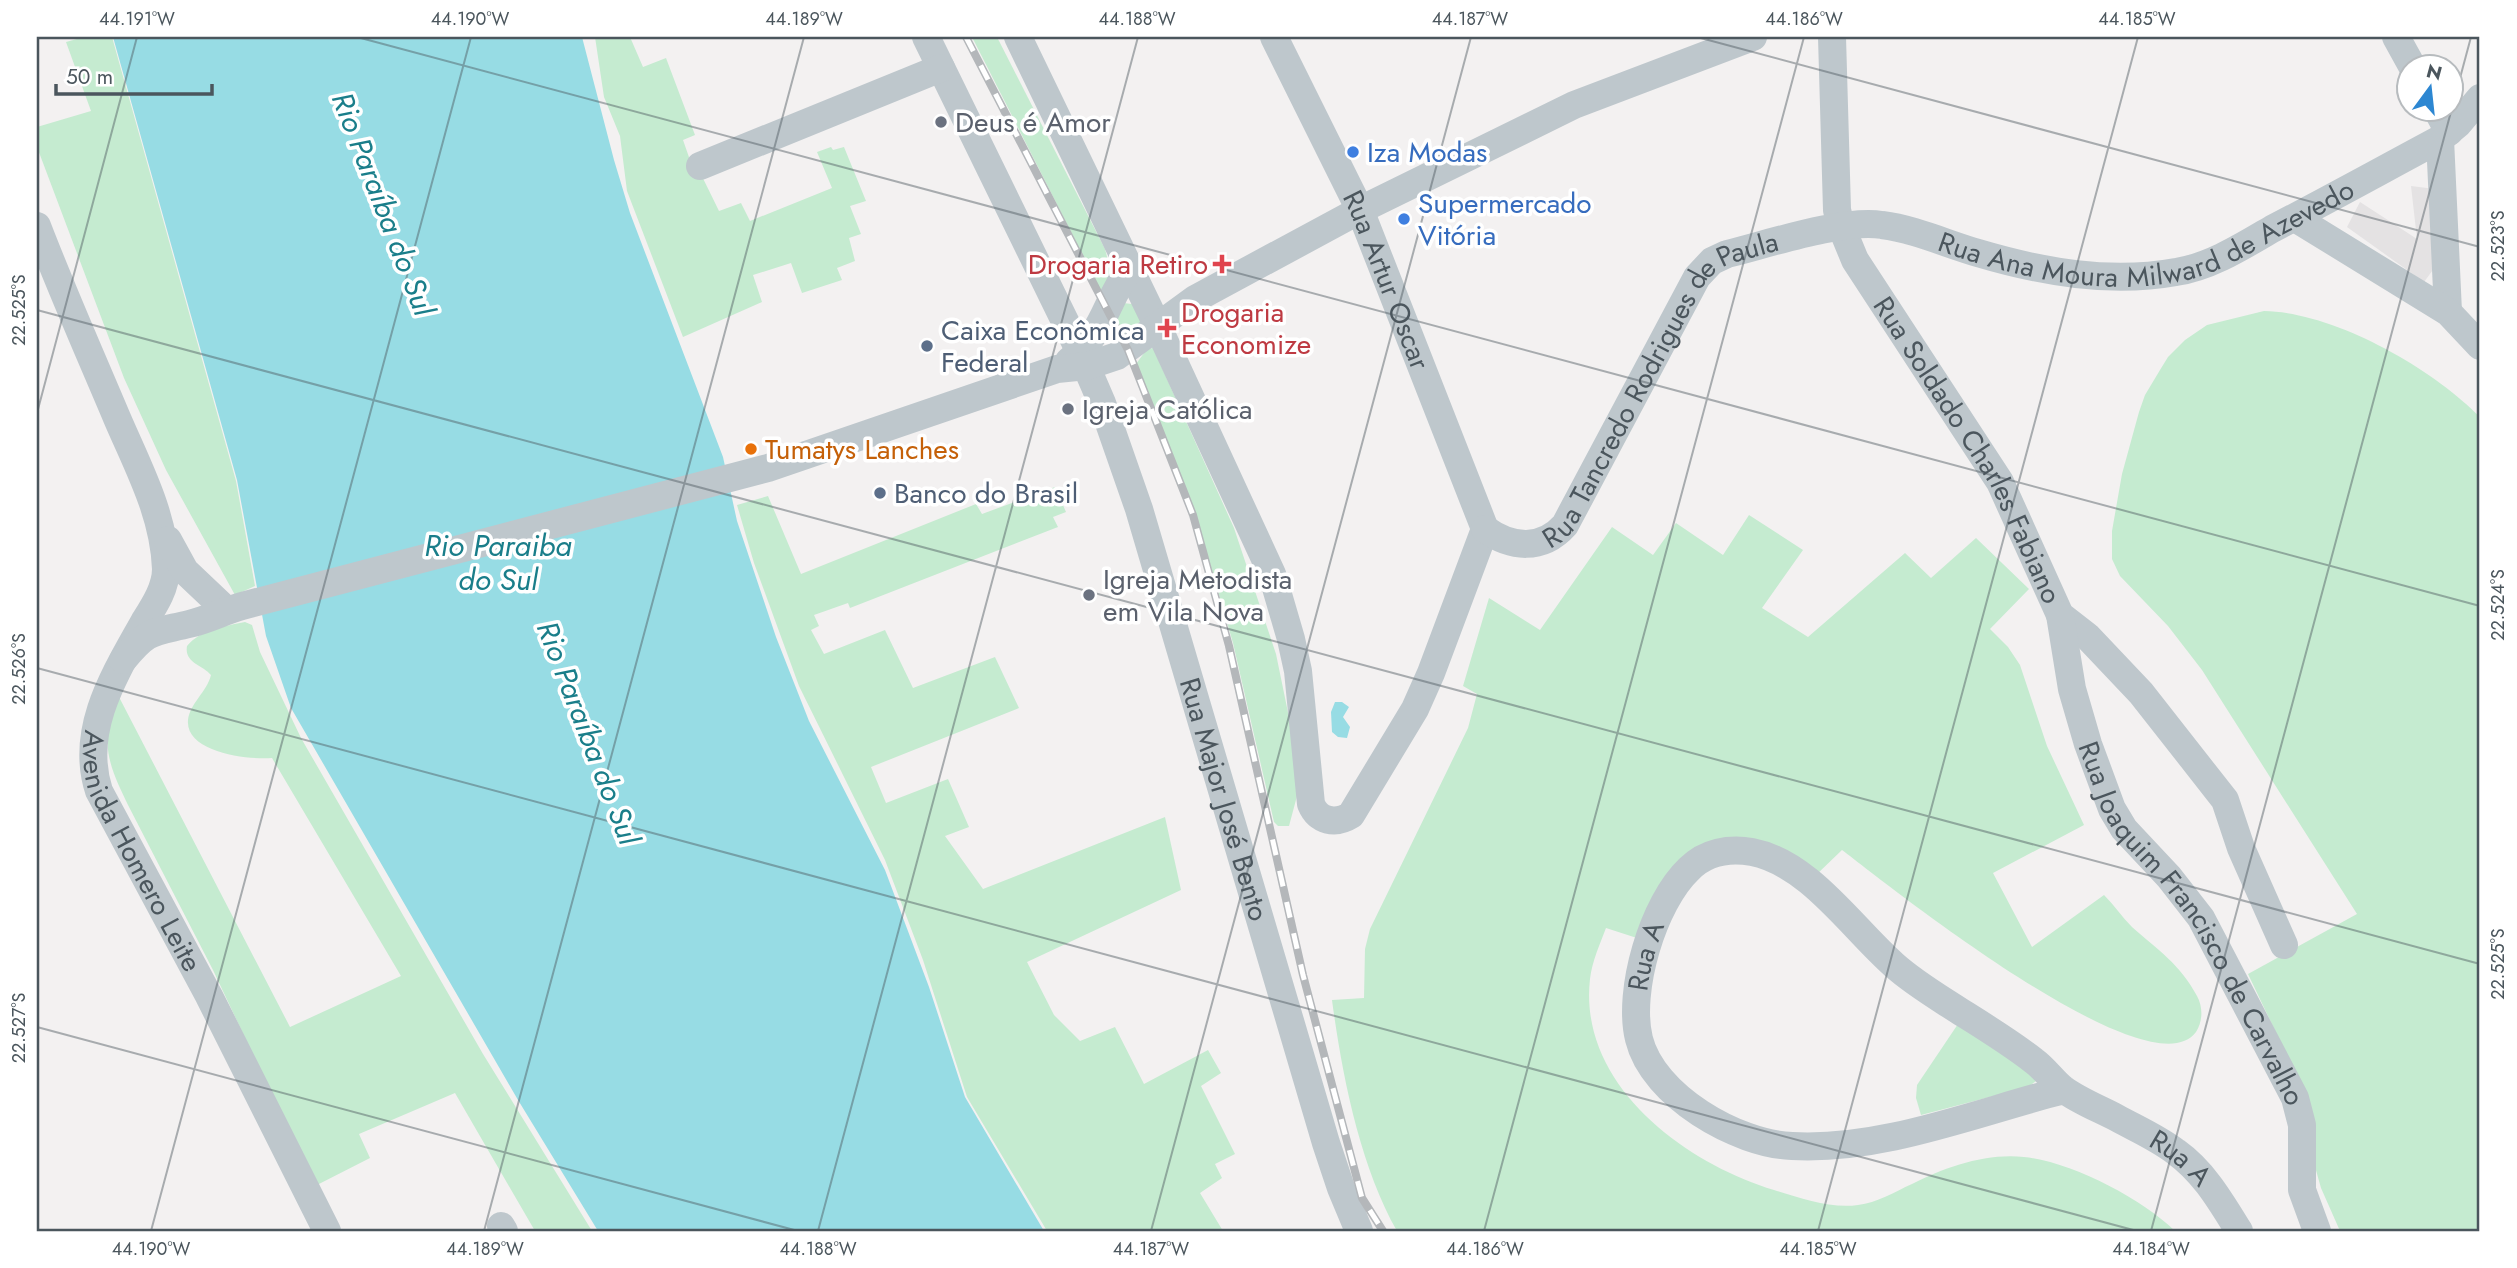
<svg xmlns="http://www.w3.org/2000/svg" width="2517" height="1268" font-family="Jost,sans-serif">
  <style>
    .education { fill: #e4e2e3 }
    .green { fill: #c5ebd0 }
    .water { fill: #97dce4 }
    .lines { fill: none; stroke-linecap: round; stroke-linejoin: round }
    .minor { stroke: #bec7cc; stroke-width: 28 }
    .rail-casing { stroke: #b4b7ba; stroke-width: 8 }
    .rail { stroke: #fff; stroke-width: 5; stroke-dasharray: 16; stroke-linecap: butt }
    .ticks { fill: none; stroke: #4b565d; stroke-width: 2; stroke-opacity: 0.45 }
    .worship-dot { fill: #6b7280; stroke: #fff; stroke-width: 2.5 }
    .shop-dot { fill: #3f7fe0; stroke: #fff; stroke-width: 2.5 }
    .health-dot { fill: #e0444e; stroke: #fff; stroke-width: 2.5 }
    .service-dot { fill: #5c6f8a; stroke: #fff; stroke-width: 2.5 }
    .food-dot { fill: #e8710a; stroke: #fff; stroke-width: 2.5 }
    .labels { text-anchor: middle; stroke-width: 7; stroke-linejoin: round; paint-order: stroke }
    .worship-label { font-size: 28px; fill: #5b616d; stroke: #fff; text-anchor: start }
    .shop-label { font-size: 28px; fill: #366cbe; stroke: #fff; text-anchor: start }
    .street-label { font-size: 28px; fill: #4b565d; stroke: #fff }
    .health-label { font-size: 28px; fill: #be3a42; stroke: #fff; text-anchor: end }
    .service-label { font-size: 28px; fill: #4e5e75; stroke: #fff; text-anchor: start }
    .food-label { font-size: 28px; fill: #c56008; stroke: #fff; text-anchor: start }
    .water-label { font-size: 30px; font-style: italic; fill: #1a7e8a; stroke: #fff }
    .neatline { fill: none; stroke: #4b565d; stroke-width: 2.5 }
    .ticks-label { font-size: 18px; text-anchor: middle; fill: #4b565d }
  </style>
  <rect width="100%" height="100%" fill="#f3f1f1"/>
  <path class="education" d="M2411 186 2435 189 2438 263 2424 282 2347 227 2360 202 2417 239Z"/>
  <g class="green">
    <path d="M84 37H112L236 481 255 586 235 595 166 470 124 378 37 147V127L91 111 66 42Z"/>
    <path d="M595 37H630L643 67 666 58 695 135 683 140 690 160H694L719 211 741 203 750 221 832 188 817 152 831 147 833 150 844 147 866 201 850 206 861 234 849 238 855 261 837 268 842 280 802 293 791 263 753 275 762 302 683 337 627 191 620 136 604 97Z"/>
    <path d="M972 37H997L1105 249 1110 268 1104 297Z"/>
    <path d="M1123 303 1132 304 1143 318 1136 336 1119 339 1110 332Z"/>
    <path d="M2264 311C2334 312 2432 368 2480 417V1231H2340L2321 1188 2279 1039 2248 974 2357 914 2202 670 2168 626 2120 576 2112 559V531L2122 474 2139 412 2145 395 2160 370 2168 357 2185 340 2207 325Z"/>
    <path d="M1153 348 1234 528 1276 654 1292 732 1297 796 1289 826H1278L1274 822 1233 643 1194 509 1136 364 1147 349Z"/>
    <path d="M1055 487 1066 512 1053 517 1058 527 850 608 848 603 814 615 819 626 811 630 824 654 885 630 913 688 995 657 1019 708 871 767 886 803 948 779 969 827 945 836 983 889 1165 817 1181 890 1027 962 1054 1015 1080 1041 1115 1027 1144 1084 1208 1050 1221 1073 1201 1086 1235 1154 1215 1164 1222 1178 1200 1193 1223 1231H1047L967 1097 923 960 885 860 799 686 754 563 737 505 768 496 801 574 976 504 982 514Z"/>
    <path d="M1749 515 1803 550 1762 608 1808 637 1905 553 1931 578 1976 538 2029 589 1990 629 2008 647 2020 665 2047 746 2084 825 1993 873 2032 947 2104 895C2114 905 2122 917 2132 927 2158 950 2180 964 2197 996 2203 1007 2203 1021 2196 1032 2150 1095 1887 884 1842 850L1815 876 1730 842 1640 939 1606 928C1600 944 1592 961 1590 979 1578 1085 1685 1163 1774 1190 1800 1198 1831 1209 1858 1205 1877 1203 1894 1192 1912 1184 1946 1167 1985 1153 2024 1157 2071 1162 2141 1198 2175 1231H1397C1360 1166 1342 1075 1332 1000L1364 998 1365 949 1370 929 1468 728 1477 694 1463 686 1489 598 1540 630 1612 527 1653 555 1676 523 1723 555Z"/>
    <path d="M245 622 252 625 260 652 301 738 483 1054 592 1231H535L455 1093 359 1134 370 1158 315 1186 213 970 128 805C118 784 105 759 108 735 109 722 115 709 119 697L290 1027 401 976 272 758C251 760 185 753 188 720 190 703 207 692 211 675 203 665 184 663 187 646 200 630 225 626 245 622Z"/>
    <path d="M1960 1021 2040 1078 2028 1087 1921 1115 1916 1098 1917 1085Z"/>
  </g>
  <g class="water">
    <path d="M113 37H582L614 160 630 213 723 457 737 521 776 637 809 721 885 870 929 987 965 1097 1044 1231H598L518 1100 291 708 266 636 237 480Z"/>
    <path d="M1335 702H1342L1349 707 1343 717 1350 727 1347 738 1338 737 1332 732 1331 712Z"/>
  </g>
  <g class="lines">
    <g class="minor">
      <path id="s1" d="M926 37 1080 352 1102 403 1139 509 1326 1143 1341 1188 1359 1231"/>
      <path d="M1018 37 1158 327 1272 574 1291 639 1298 671 1311 804C1318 821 1335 825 1351 815L1415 709 1431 673 1485 529"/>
      <path id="s2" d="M1274 37 1360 210 1485 529"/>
      <path id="s3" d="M1832 37 1837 210 1841 226 1855 260 2000 482 2060 615 2087 636 2141 693 2225 800 2241 848 2284 945"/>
      <path d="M2396 37 2412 66"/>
      <path d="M2436 108 2449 132"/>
      <path d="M2440 139 2448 312"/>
      <path d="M700 166 941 68"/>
      <path d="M2295 218 2448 312 2480 346"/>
      <path id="s4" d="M37 226C62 291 90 354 117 418 138 467 164 514 166 569 166 588 154 606 144 622 115 674 79 730 99 791L209 996 327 1231"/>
      <path d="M1069 361C1104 334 1105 302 1130 268"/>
      <path id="s5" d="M1485 529C1511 548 1542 551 1565 525L1697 277 1712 261 1727 254C1768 244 1842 219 1882 225 1914 229 1947 244 1978 253 2042 272 2110 284 2176 272 2210 267 2243 246 2272 229 2328 200 2384 169 2440 139L2458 124 2480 98"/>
      <path d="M168 540 185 571 223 607"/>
      <path id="s6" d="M2060 615 2072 689 2088 744 2112 809 2124 829 2169 877 2201 918 2295 1098 2302 1125V1190L2317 1231"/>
      <path d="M123 660C148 629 152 633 189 624 207 620 224 611 242 606L768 468 1057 369 1087 366 1117 356 1195 299 1360 210 1574 105 1753 37"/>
      <path id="s7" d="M2064 1090C1977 1112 1883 1151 1792 1146 1737 1144 1653 1096 1639 1039 1627 991 1653 903 1689 869 1706 852 1729 848 1752 852 1809 863 1852 928 1894 965 1914 983 1938 997 1961 1012 1985 1027 2011 1043 2034 1061 2045 1069 2053 1081 2063 1089 2079 1101 2100 1109 2117 1118 2137 1129 2158 1138 2176 1152 2204 1172 2221 1202 2239 1231"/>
      <path d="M501 1226 504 1231"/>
    </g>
    <g class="rail-casing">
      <path id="rail" d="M966 37 1128 350 1193 515 1229 646 1303 975 1362 1198 1383 1231"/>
    </g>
    <use href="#rail" class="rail"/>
  </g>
  <path class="ticks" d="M357 37 2480 606M1697 37 2480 247M37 310 2480 964M37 413 137 37M37 668 2137 1231M37 1027 798 1231M151 1231 471 37M484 1231 804 37M818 1231 1138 37M1151 1231 1471 37M1484 1231 1804 37M1818 1231 2138 37M2151 1231 2471 37"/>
  <g class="worship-dot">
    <circle cx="941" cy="122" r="7"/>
    <circle cx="1068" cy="409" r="7"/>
    <circle cx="1089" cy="595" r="7"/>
  </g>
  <g class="shop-dot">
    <circle cx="1353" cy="152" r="7"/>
    <circle cx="1404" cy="219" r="7"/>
  </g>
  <g class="health-dot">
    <path d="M1218.5 253.5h7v7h7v7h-7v7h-7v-7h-7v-7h7z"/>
    <path d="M1163.5 317.5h7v7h7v7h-7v7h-7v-7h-7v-7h7z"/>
  </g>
  <g class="service-dot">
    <circle cx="927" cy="346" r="7"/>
    <circle cx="880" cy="493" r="7"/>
  </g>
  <circle class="food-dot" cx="751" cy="449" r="7"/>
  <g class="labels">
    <g class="worship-label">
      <text x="955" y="132">Deus é Amor</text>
      <text x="1082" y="419">Igreja Católica</text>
      <text x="1103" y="589">Igreja Metodista<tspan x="1103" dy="32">em Vila Nova</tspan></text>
    </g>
    <g class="shop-label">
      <text x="1367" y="162">Iza Modas</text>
      <text x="1418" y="213">Supermercado<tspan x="1418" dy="32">Vitória</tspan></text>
    </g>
    <g class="street-label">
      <text dy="10" stroke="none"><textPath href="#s5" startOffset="845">Rua Ana Moura Milward de Azevedo</textPath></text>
      <text dy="10" stroke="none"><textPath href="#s2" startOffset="268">Rua Artur Oscar</textPath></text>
      <text dy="10" stroke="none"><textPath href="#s5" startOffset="262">Rua Tancredo Rodrigues de Paula</textPath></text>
      <text dy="10" stroke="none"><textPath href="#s3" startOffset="448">Rua Soldado Charles Fabiano</textPath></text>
      <text dy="10" stroke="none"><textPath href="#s1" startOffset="821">Rua Major José Bento</textPath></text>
      <text dy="10" stroke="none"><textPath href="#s4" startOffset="677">Avenida Homero Leite</textPath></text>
      <text dy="10" stroke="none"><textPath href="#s6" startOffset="341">Rua Joaquim Francisco de Carvalho</textPath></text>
      <text dy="10" stroke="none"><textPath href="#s7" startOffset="560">Rua A</textPath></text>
      <text dy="10" stroke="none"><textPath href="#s7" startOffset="1258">Rua A</textPath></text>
    </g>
    <g class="health-label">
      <text x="1208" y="274">Drogaria Retiro</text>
      <text x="1181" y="322" text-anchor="start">Drogaria<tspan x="1181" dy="32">Economize</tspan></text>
    </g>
    <g class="service-label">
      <text x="941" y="340">Caixa Econômica<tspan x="941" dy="32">Federal</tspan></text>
      <text x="894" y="503">Banco do Brasil</text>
    </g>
    <g class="food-label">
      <text x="765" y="459">Tumatys Lanches</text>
    </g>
    <g class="water-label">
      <text transform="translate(383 204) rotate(69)" y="10">Rio Paraíba do Sul</text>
      <text x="498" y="556">Rio Paraiba<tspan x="498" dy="34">do Sul</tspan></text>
      <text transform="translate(588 733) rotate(69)" y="10">Rio Paraíba do Sul</text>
    </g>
  </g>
  <rect width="2517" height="1268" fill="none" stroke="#ffffff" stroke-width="77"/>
  <g transform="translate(2430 88) rotate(15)"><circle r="33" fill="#ffffff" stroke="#b7bbbe" stroke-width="2"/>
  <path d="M0-5L12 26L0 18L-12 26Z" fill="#2d87d2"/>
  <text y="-10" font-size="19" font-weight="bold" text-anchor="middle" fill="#4b565d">N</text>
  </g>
  <path d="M56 84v10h156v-10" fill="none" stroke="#4b565d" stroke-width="3.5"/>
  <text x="66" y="84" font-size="21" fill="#4b565d" stroke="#ffffff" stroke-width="5" paint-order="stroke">50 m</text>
  <rect x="38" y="38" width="2440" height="1192" class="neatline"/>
  <g class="ticks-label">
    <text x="137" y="25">44.191°W</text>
    <text x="470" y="25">44.190°W</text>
    <text x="804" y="25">44.189°W</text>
    <text x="1137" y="25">44.188°W</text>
    <text x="1470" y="25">44.187°W</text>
    <text x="1804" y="25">44.186°W</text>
    <text x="2137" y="25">44.185°W</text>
    <text transform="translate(2498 246) rotate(-90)" y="6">22.523°S</text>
    <text transform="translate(19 310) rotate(-90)" y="6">22.525°S</text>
    <text transform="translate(2498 605) rotate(-90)" y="6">22.524°S</text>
    <text transform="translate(19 669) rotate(-90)" y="6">22.526°S</text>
    <text transform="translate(2498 964) rotate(-90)" y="6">22.525°S</text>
    <text transform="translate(19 1028) rotate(-90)" y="6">22.527°S</text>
    <text x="151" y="1255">44.190°W</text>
    <text x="485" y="1255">44.189°W</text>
    <text x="818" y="1255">44.188°W</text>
    <text x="1151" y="1255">44.187°W</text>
    <text x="1485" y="1255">44.186°W</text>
    <text x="1818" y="1255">44.185°W</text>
    <text x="2151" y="1255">44.184°W</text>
  </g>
</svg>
